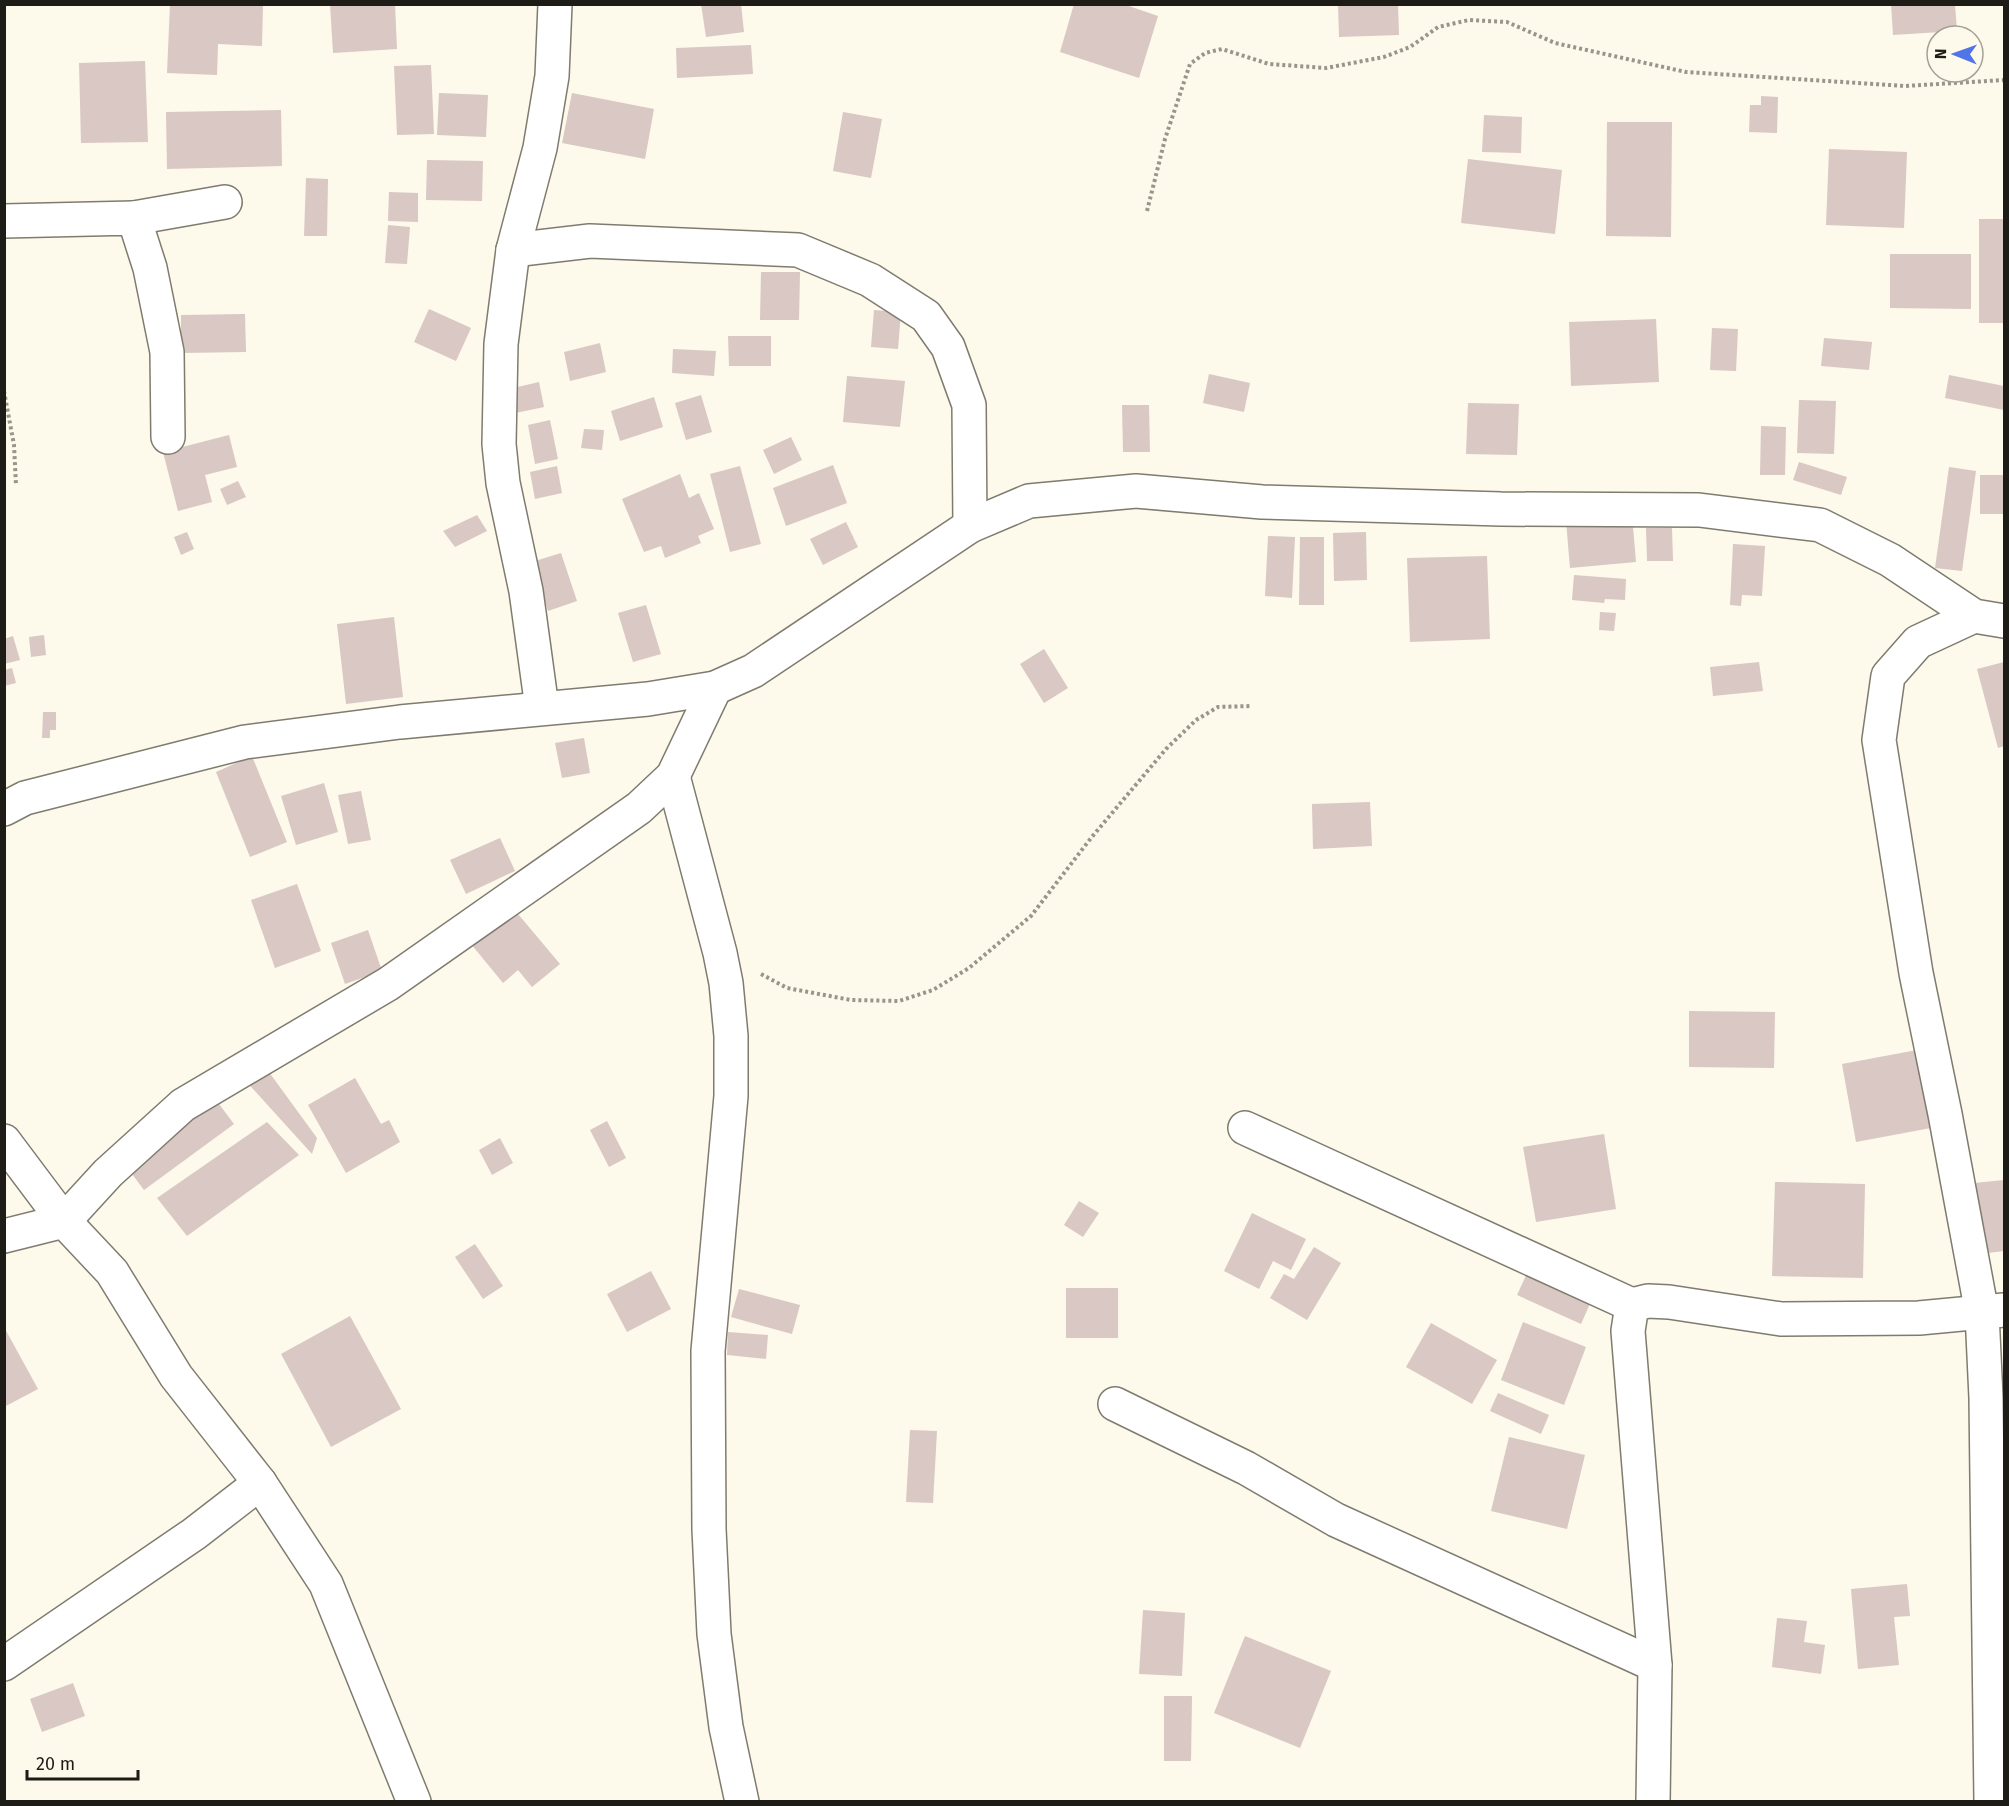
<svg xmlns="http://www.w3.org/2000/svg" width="2009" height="1806" font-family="'Fira Sans',sans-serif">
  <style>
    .building { fill: #d9c8c4 }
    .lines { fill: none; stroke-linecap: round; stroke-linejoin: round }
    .minor-casing { stroke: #7f7b6e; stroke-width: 36 }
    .path { stroke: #98958b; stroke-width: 4; stroke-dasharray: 3 3; stroke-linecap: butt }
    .minor { stroke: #fff; stroke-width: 33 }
  </style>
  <rect width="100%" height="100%" fill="#fdf9eb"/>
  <g class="building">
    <path d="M170 4H263L262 46 218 44 217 75 167 73Z"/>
    <path d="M330 4H395L397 49 333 53Z"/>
    <path d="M701 4H741L744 32 706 37Z"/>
    <path d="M1074 4H1123L1158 16 1139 78 1060 52Z"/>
    <path d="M1338 4H1398L1399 35 1339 37Z"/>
    <path d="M1891 4H1955L1957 31 1893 35Z"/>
    <path d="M751 45 753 74 677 78 676 48Z"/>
    <path d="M145 61 148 142 81 143 79 63Z"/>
    <path d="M431 65 434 134 397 135 394 66Z"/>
    <path d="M439 93 488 95 486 137 437 135Z"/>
    <path d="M572 93 654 109 645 159 562 143Z"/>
    <path d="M1761 96 1778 97 1777 133 1749 132 1750 105H1761Z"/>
    <path d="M281 110 282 166 167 169 166 112Z"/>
    <path d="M843 112 882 119 871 178 833 171Z"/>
    <path d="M1484 115 1522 117 1521 153 1482 152Z"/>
    <path d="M1607 122H1672L1671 237 1606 236Z"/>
    <path d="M1829 149 1907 152 1904 228 1826 225Z"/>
    <path d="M1468 159 1562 170 1555 234 1461 223Z"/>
    <path d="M427 160 483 161 482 201 426 200Z"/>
    <path d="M306 178 328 179 327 236H304Z"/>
    <path d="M389 192 418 193V222L388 221Z"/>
    <rect x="1979" y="219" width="25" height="104"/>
    <path d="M388 225 410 227 407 264 385 263Z"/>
    <path d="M1890 254H1971V309L1890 308Z"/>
    <path d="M761 272H800L799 320H760Z"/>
    <path d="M429 309 471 328 456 361 414 342Z"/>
    <path d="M874 310 901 312 898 349 871 347Z"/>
    <path d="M245 314 246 352 181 353V315Z"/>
    <path d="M1656 319 1659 382 1571 386 1569 322Z"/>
    <path d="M1712 328 1738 329 1736 371 1710 370Z"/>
    <path d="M728 336H771V366H729Z"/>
    <path d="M1824 338 1872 342 1869 370 1821 366Z"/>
    <path d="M600 343 606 372 570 381 564 352Z"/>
    <path d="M673 349 716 351 714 376 672 373Z"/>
    <path d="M1209 374 1250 383 1244 412 1203 403Z"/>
    <path d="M1949 375 2004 386V410L1945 398Z"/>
    <path d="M847 376 905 381 900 427 843 422Z"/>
    <path d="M539 382 544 407 511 414 505 390Z"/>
    <path d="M701 395 712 432 686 440 675 403Z"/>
    <path d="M654 397 663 427 620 441 611 411Z"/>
    <path d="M1799 400 1836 401 1834 454 1797 453Z"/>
    <path d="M1468 403 1519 404 1517 455 1466 454Z"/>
    <path d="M1122 405H1149L1150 452H1123Z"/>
    <path d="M550 420 558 459 535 464 528 425Z"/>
    <path d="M1761 426 1786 427 1785 475H1760Z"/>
    <path d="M584 429 604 430 602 450 581 448Z"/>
    <path d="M229 435 237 467 205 475 212 502 178 511 163 452Z"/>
    <path d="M791 437 802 460 774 474 763 450Z"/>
    <path d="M1799 462 1847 477 1841 495 1793 480Z"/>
    <path d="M833 465 847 503 786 526 773 488Z"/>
    <path d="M557 466 562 493 535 499 530 472Z"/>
    <path d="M740 466 761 544 730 552 710 474Z"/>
    <path d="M1949 467 1976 471 1962 571 1935 568Z"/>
    <path d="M680 474 689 498 699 493 714 529 698 536 701 543 665 558 661 546 644 552 622 499Z"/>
    <rect x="1980" y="475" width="24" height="39"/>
    <path d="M238 481 246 497 227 505 220 489Z"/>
    <path d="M477 515 487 531 455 547 443 531Z"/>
    <path d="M1632 515 1636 562 1570 568 1566 521Z"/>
    <path d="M846 522 858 547 823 565 810 539Z"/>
    <path d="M1646 528H1672L1673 561H1647Z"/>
    <path d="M187 532 194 549 181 555 174 537Z"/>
    <path d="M1366 532 1367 580 1334 581 1333 533Z"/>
    <path d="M1268 536 1295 537 1292 598 1265 596Z"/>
    <path d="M1300 537H1324V605H1299Z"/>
    <path d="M1733 544 1765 546 1762 596 1742 595 1741 606 1730 605Z"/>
    <path d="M561 553 577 601 548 611 532 562Z"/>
    <path d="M1487 556 1490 639 1410 642 1407 558Z"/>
    <path d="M1574 575 1626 579 1625 600 1605 599 1604 603 1572 600Z"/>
    <path d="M646 605 661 654 633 662 618 613Z"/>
    <path d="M1600 612 1616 613 1614 631 1599 630Z"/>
    <path d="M394 617 403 697 346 704 337 624Z"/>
    <path d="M44 635 46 655 31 657 29 637Z"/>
    <path d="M13 636 20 660 4 664V639Z"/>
    <path d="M1044 649 1068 688 1044 703 1020 664Z"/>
    <path d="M1759 662 1763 691 1713 696 1710 667Z"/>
    <path d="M2004 662V746L1998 748 1977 669Z"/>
    <path d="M12 668 16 683 4 686V670Z"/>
    <path d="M43 712H56V730H50V738H42Z"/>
    <path d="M584 738 590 773 562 778 555 743Z"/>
    <path d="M252 756 287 842 250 857 216 772Z"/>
    <path d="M324 783 338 832 296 845 281 796Z"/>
    <path d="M361 791 371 840 348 844 338 795Z"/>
    <path d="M1370 802 1372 846 1313 849 1312 804Z"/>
    <path d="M500 838 515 871 466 894 450 860Z"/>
    <path d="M297 884 321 951 275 968 251 900Z"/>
    <path d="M513 908 560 964 532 987 518 970 503 983 471 944Z"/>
    <path d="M368 930 382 971 345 984 331 943Z"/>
    <path d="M1689 1011 1775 1012 1774 1068 1689 1067Z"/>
    <path d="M1917 1050 1931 1128 1856 1142 1842 1064Z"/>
    <path d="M266 1068 317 1138 312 1154 244 1079Z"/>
    <path d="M355 1078 381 1124 389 1120 400 1142 346 1173 308 1105Z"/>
    <path d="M216 1100 234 1124 144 1190 126 1166Z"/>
    <path d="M607 1121 626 1158 609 1167 590 1130Z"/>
    <path d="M267 1122 299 1155 187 1236 157 1198Z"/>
    <path d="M1604 1134 1616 1209 1536 1222 1523 1147Z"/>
    <path d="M500 1138 513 1163 492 1175 479 1150Z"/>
    <path d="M2004 1180V1251L1972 1255 1964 1184Z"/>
    <path d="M1775 1182 1865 1184 1863 1278 1772 1276Z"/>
    <path d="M1079 1201 1099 1213 1083 1237 1064 1225Z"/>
    <path d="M1252 1213 1306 1239 1291 1270 1273 1261 1259 1289 1224 1271Z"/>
    <path d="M475 1244 503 1286 483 1299 455 1257Z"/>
    <path d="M1314 1247 1341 1263 1307 1320 1270 1298 1284 1274 1294 1279Z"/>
    <path d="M1529 1269 1593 1297 1581 1324 1517 1295Z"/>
    <path d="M651 1271 671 1309 627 1332 607 1294Z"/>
    <rect x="1066" y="1288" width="52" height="50"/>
    <path d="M739 1289 800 1305 792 1334 731 1317Z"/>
    <path d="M350 1316 401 1409 331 1447 281 1354Z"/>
    <path d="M1523 1322 1586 1347 1564 1405 1501 1380Z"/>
    <path d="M1431 1323 1497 1360 1472 1404 1406 1367Z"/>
    <path d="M4 1327 38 1389 4 1407Z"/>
    <path d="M728 1332 768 1335 766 1359 727 1355Z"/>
    <path d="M1498 1393 1549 1415 1541 1434 1490 1411Z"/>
    <path d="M910 1430 937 1431 933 1503 906 1502Z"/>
    <path d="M1509 1437 1585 1455 1567 1529 1491 1511Z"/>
    <path d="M1907 1584 1910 1616 1894 1617 1899 1665 1858 1669 1851 1589Z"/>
    <path d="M1143 1610 1185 1613 1182 1676 1139 1674Z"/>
    <path d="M1777 1618 1807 1621 1804 1642 1825 1645 1821 1674 1772 1667Z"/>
    <path d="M1245 1636 1331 1671 1300 1748 1214 1713Z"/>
    <path d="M73 1683 85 1716 42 1732 30 1699Z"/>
    <path d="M1164 1696H1192L1191 1761H1164Z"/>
  </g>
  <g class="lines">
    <g class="minor-casing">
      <g id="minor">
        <path d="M134 218 225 202"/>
        <path d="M4 221 134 218 150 268 167 352 168 437"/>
        <path d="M513 250 590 241 798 250 870 280 926 316 948 347 969 405 970 526"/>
        <path d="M1974 616 1918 642 1888 676 1879 740 1916 973 1945 1114 1982 1313 1986 1398 1991 1802"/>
        <path d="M542 708 526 591 503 483 499 444 501 344 513 250 540 148 552 76 555 4"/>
        <path d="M673 776 720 953 726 983 731 1036V1096L708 1351 709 1529 714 1634 726 1727 742 1802"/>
        <path d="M4 809 25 798 245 742 400 722 648 699 715 688 753 671 970 526 1029 501 1136 491 1262 502 1501 509 1699 510 1820 525 1890 560 1974 616 2004 621"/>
        <path d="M1245 1128 1632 1305"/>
        <path d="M4 1141 64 1221 112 1272 176 1376 260 1483 326 1584 414 1802"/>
        <path d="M4 1236 64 1221 108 1173 183 1105 388 984 639 808 673 776 715 688"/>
        <path d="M1115 1404 1246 1468 1336 1520 1655 1665"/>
        <path d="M4 1664 194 1534 260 1483"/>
        <path d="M1653 1802 1655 1665 1628 1331 1632 1305 1648 1301 1669 1302 1781 1319 1919 1318 2004 1310"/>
      </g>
    </g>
    <g class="path">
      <path d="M1147 211 1165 139 1190 64 1205 53 1222 49 1269 64 1326 68 1384 57 1410 47 1438 27 1469 20 1507 22 1555 43 1686 72 1905 86 2004 80"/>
      <path d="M4 391 14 445 16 485"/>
      <path d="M761 974 787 988 851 1000 899 1001 933 990 969 968 1031 916 1091 838 1166 749 1196 720 1218 707 1251 706"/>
    </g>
    <use href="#minor" class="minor"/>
  </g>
  <rect width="2009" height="1806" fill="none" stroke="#1d1c17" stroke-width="12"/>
  <g transform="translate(1955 54) rotate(271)"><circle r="28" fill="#fdf9eb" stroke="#a3a196" stroke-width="1.5"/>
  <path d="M0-4.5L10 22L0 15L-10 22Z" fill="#5174e8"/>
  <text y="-9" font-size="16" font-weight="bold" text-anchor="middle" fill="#1d1c17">N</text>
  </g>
  <path d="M27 1770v9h111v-9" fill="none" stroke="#1d1c17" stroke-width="3"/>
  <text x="36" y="1770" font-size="18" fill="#1d1c17" stroke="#fdf9eb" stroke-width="4.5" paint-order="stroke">20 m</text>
</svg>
